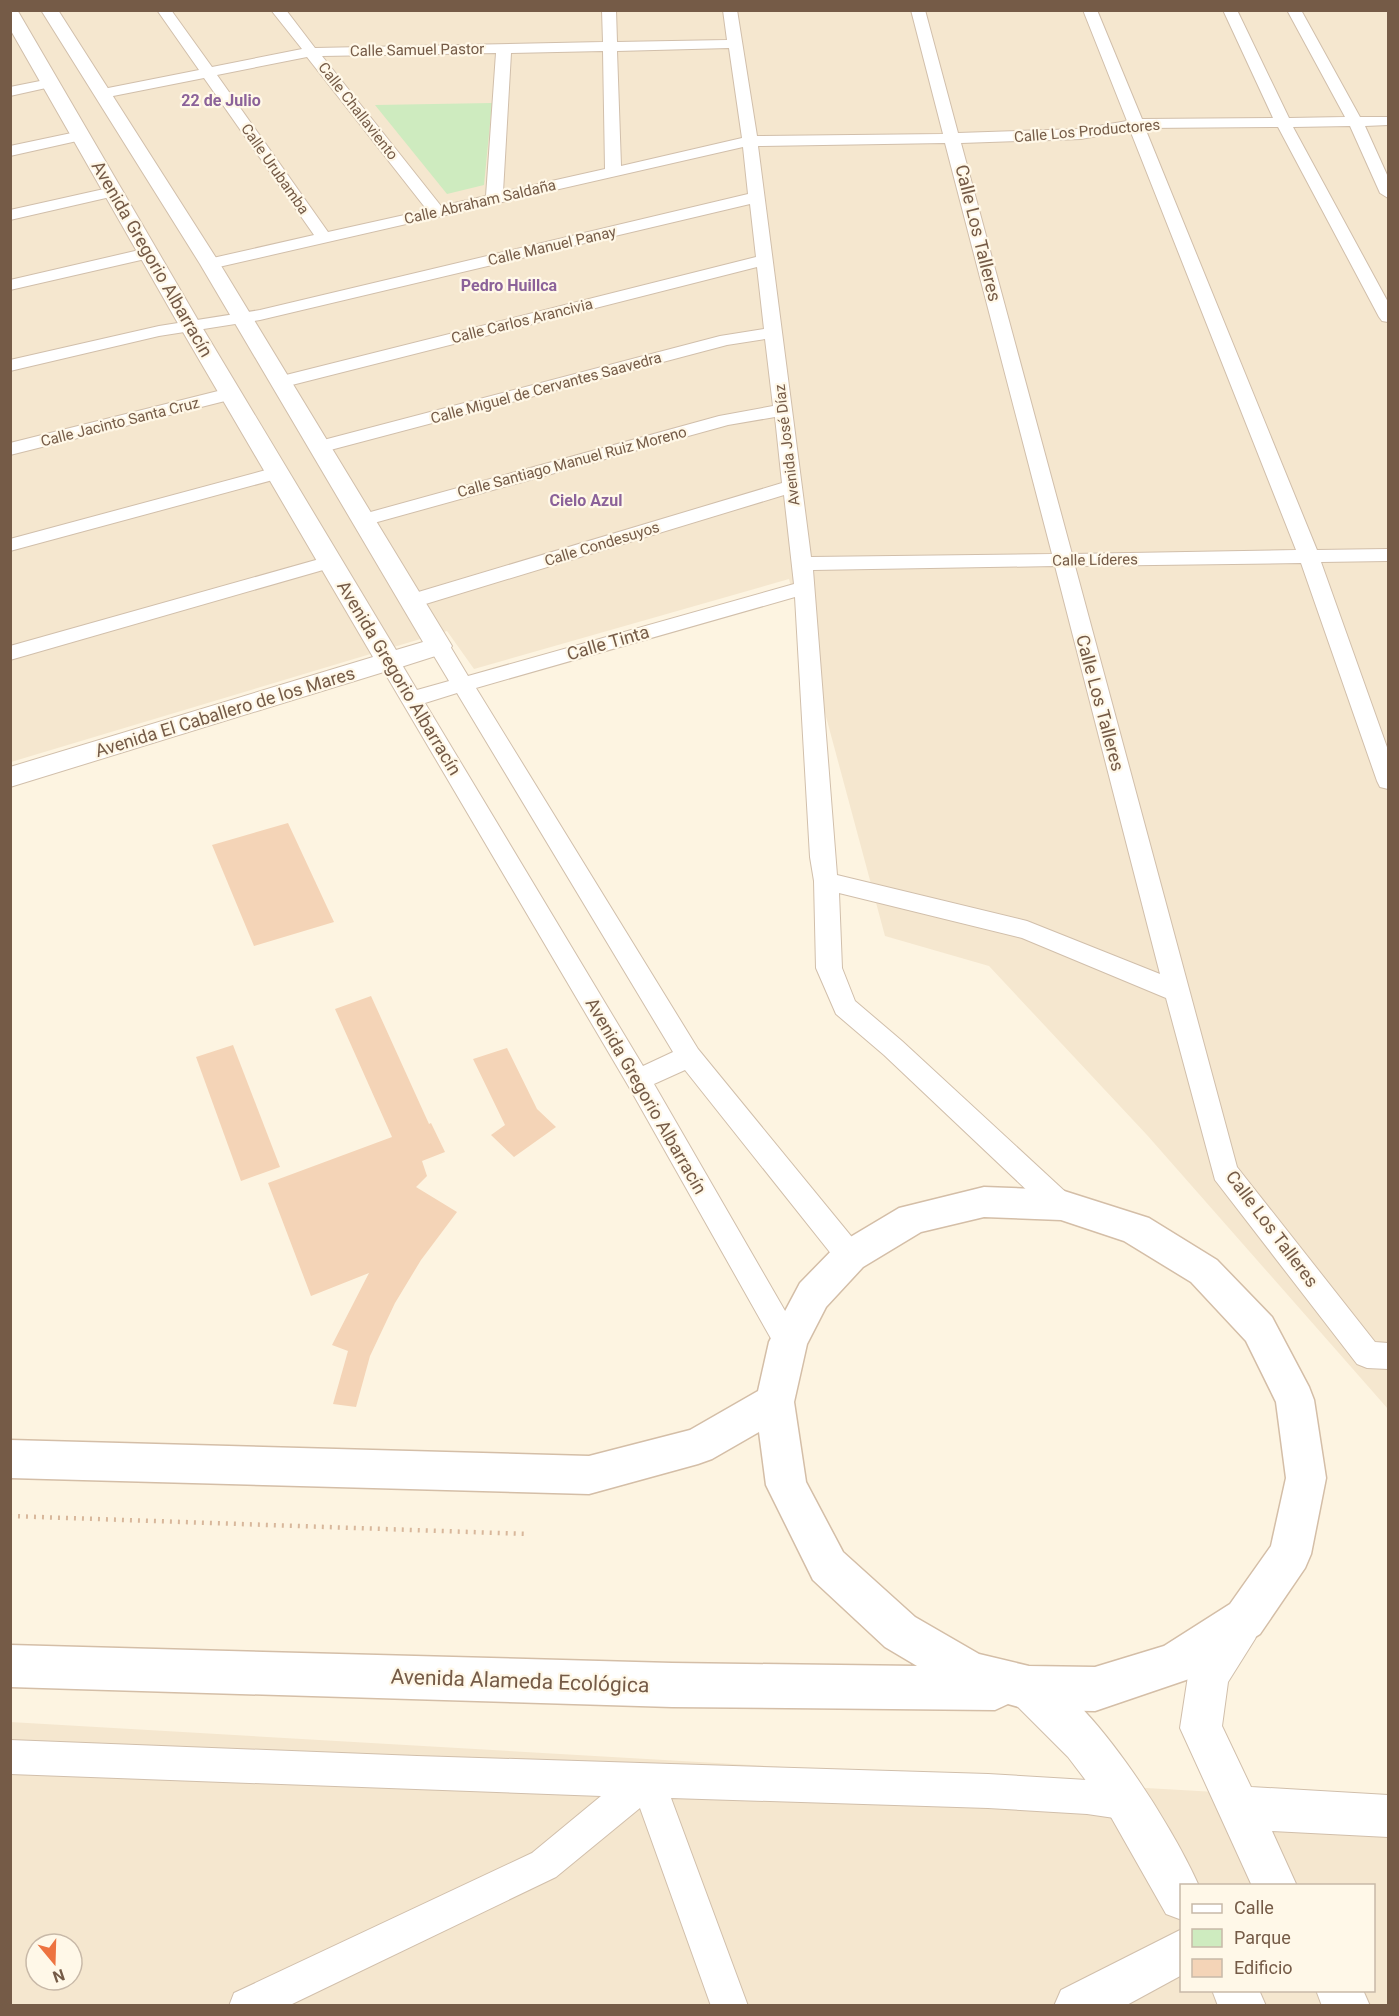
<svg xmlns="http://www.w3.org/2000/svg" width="1399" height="2016" font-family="Roboto,sans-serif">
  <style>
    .residential { fill: #f5e7cf; fill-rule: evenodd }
    .green { fill: #ceebbf }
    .building { fill: #f4d4b7 }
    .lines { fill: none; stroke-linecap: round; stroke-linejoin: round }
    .minor-casing { stroke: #d1bfab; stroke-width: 2 }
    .tertiary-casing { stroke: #d1bfab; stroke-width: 2 }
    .secondary-casing { stroke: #d4bea7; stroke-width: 3 }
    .path { stroke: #d8b79b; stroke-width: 4.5; stroke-dasharray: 2 6; stroke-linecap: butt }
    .minor { fill: #fff; fill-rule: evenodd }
    .tertiary { fill: #fff; fill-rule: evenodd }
    .secondary { fill: #fff; fill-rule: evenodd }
    .labels { text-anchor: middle; stroke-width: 4.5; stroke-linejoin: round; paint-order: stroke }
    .far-street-label { font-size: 15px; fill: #755b47; stroke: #fff8e8 }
    .far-neighbourhood-label { font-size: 16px; font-weight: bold; fill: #8b6299; stroke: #fff8e8 }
    .street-label { font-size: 18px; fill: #755b47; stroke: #fff8e8 }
    .near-street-label { font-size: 21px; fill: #755b47; stroke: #fff8e8 }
  </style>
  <rect width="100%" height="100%" fill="#fdf4e1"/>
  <g class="residential">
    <path d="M11 11H1388V1409L1147 1135 989 966 885 936 789 579 474 669 447 631 11 762Z"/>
    <path d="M10 1722 1388 1802V2005H11ZM1182 1886H1374V1990H1182ZM36 1944H72V1980H36Z"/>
  </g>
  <path class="green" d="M492 103 484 185 447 194 375 105Z"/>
  <g class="building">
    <path d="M288 823 334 922 254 946 212 845Z"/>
    <path d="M371 996 429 1124 431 1123 445 1152 422 1161 427 1176 416 1187 457 1212 421 1260 395 1303 370 1356 356 1407 333 1404 348 1351 332 1345 369 1273 311 1296 268 1183 392 1137 335 1009Z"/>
    <path d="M233 1045 280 1167 241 1181 196 1057Z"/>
    <path d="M507 1048 537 1109 556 1127 514 1157 491 1135 505 1125 473 1059Z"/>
  </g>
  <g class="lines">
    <g class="minor-casing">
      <g id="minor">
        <path d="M157 10H171L212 67 302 49 271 10H286L315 48 603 42 602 10H616L617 42 727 40 723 10H737L757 136 943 134 911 10H925L958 133 1081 129 1127 121 1083 10H1097L1142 119 1273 118 1223 10H1237L1289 118 1345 117 1287 10H1301L1360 117H1388V125L1365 126 1388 177V198L1380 193 1350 126 1293 127 1388 302V322L1382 321 1379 317 1278 127 1145 128 1317 550 1388 549V561L1321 562 1388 750V789L1380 787 1377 781 1301 563 1075 566 1237 1167 1375 1342 1388 1343V1369L1367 1368 1357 1364 1215 1180 1166 998 1022 938 839 893 842 968 855 1001 902 1041 1071 1197 1075 1205 1071 1213 1061 1217 1051 1213 884 1055 836 1014 816 968 814 881 810 857 795 597 476 688 698 1049 860 1247 864 1256 860 1265 850 1268 840 1265 685 1070 654 1084 803 1342 798 1351 788 1355 778 1351 629 1087 379 663 382 658 390 656 398 658 417 690 449 681 428 646 431 641 439 639 447 641 468 676 794 584 784 495 419 606 412 608 405 606 402 601 405 596 782 483 775 417 728 425 363 526 356 524 353 520 356 516 719 416 773 406 765 339 727 345 319 453 312 451 309 447 312 443 720 336 764 329 757 267 280 388 274 386 271 382 274 378 756 257 750 204 260 320 159 336 10 371V360L159 326 260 310 748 194 743 147 210 269 204 268 202 264 204 260 314 235 204 78 103 98 98 96 95 93 98 90 199 70ZM729 48 742 138 621 166 617 51ZM603 51 605 169 503 192 511 53ZM496 53 486 196 441 206 322 56ZM307 57 427 210 328 232 217 75ZM1130 130 1296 550 1072 554 961 143 1081 139ZM945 143 1052 554 811 557 758 146ZM1055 566 1160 974 1027 921 837 875 813 570ZM457 693 673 1052 643 1066 425 703Z"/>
        <path d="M50 79 55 80 57 83 55 86 10 96V87Z"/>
        <path d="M81 131 86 133 89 136 86 139 10 156V146Z"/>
        <path d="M113 187 119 189 121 192 119 195 10 220V210Z"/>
        <path d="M148 248 156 253 154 257 10 290V280Z"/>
        <path d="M230 388 237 390 239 394 237 398 10 455V443Z"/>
        <path d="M277 467 284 469 287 473 284 477 10 551V539Z"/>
        <path d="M330 556 337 558 340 562 337 566 10 660V646Z"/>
        <path d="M10 1740 417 1756 988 1774 1087 1780 1128 1786 1140 1791 1145 1803 1140 1815 1128 1820 1087 1814 988 1808 671 1798 748 2006H711L640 1808 556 1877 288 2006H229L234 1993 532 1853 601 1796 10 1774Z"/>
      </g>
    </g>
    <g class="tertiary-casing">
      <g id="tertiary">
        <path d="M10 10H17L19 13 202 327 396 650 423 642 200 264 41 10H58L220 264 452 646 448 652 401 667 399 669 387 671 10 787V767L373 657 180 327 10 29Z"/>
        <path d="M1241 1605 1255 1611 1261 1625 1255 1639 1228 1682 1222 1726 1251 1787 1388 1795V1837L1272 1831 1297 1886H1252L1180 1728 1188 1676 1194 1662 1227 1611Z"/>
        <path d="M1029 1667C1090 1693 1172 1825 1199 1886H1182V1920L1166 1914 1103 1803 1068 1757 1014 1703 1008 1688 1014 1673Z"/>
        <path d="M1182 1929V1975L1125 2006H1054L1061 1990Z"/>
        <path d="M1212 1990H1259L1266 2006H1218Z"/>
        <path d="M1316 1990H1363L1370 2006H1322Z"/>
      </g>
    </g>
    <g class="secondary-casing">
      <path id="secondary" d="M984 1187 1061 1190 1149 1218 1217 1260 1272 1317 1309 1387 1314 1400 1326 1478 1311 1554 1305 1568 1260 1634 1189 1679 1095 1711 1029 1710 1008 1704 995 1710 672 1707 10 1687V1645L672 1663 917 1666 885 1647 813 1580 766 1485 759 1432 712 1459 698 1464 589 1494 10 1478V1440L589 1456 690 1430 758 1391 769 1342 775 1330 800 1283 837 1245 899 1208ZM984 1217 1061 1220 1124 1241 1191 1282 1246 1341 1276 1402 1286 1478 1271 1546 1230 1604 1164 1646 1095 1667 1029 1666 979 1654 915 1617 843 1552 806 1482 794 1402 807 1344 826 1307 863 1267 921 1232Z"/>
    </g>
    <path class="path" d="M10 1516 528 1534"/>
    <use href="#minor" class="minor"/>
    <use href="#tertiary" class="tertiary"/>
    <use href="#secondary" class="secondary"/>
  </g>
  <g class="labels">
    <g class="far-street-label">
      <text transform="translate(417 50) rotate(-1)" y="5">Calle Samuel Pastor</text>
      <text transform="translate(358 111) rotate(52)" y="5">Calle Challaviento</text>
      <text transform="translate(1087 131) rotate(-5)" y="5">Calle Los Productores</text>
      <text transform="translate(275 169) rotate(55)" y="5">Calle Urubamba</text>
      <text transform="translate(480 202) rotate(-13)" y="5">Calle Abraham Saldaña</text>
      <text transform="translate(552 246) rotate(-13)" y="5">Calle Manuel Panay</text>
      <text transform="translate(522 321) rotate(-14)" y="5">Calle Carlos Arancivia</text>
      <text transform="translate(546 388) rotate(-15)" y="5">Calle Miguel de Cervantes Saavedra</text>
      <text transform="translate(120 422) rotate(-14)" y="5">Calle Jacinto Santa Cruz</text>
      <text transform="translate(787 445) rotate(-97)" y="5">Avenida José Díaz</text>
      <text transform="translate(572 462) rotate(-15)" y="5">Calle Santiago Manuel Ruiz Moreno</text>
      <text transform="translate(602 544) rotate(-17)" y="5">Calle Condesuyos</text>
      <text transform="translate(1095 560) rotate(-1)" y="5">Calle Líderes</text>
    </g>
    <g class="far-neighbourhood-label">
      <text x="221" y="106">22 de Julio</text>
      <text x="509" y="291">Pedro Huillca</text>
      <text x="586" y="506">Cielo Azul</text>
    </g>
    <g class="street-label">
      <text transform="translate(978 233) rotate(76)" y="6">Calle Los Talleres</text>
      <text transform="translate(152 259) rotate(60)" y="6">Avenida Gregorio Albarracín</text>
      <text transform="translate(608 643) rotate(-16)" y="6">Calle Tinta</text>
      <text transform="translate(399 678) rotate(59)" y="6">Avenida Gregorio Albarracín</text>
      <text transform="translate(1100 703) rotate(75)" y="6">Calle Los Talleres</text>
      <text transform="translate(225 712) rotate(-17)" y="6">Avenida El Caballero de los Mares</text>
      <text transform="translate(646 1096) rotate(60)" y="6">Avenida Gregorio Albarracín</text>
      <text transform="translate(1272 1229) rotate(53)" y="6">Calle Los Talleres</text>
    </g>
    <g class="near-street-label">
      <text transform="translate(520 1681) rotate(2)" y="7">Avenida Alameda Ecológica</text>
    </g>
  </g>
  <rect width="1399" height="2016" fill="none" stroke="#755b47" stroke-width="24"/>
  <rect x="1180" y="1884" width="195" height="108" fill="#fff8e8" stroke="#c8b9a8" stroke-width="1.5"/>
  <rect x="1192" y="1904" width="30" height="9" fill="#ffffff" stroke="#c8b9a8" stroke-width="1.5"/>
  <text x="1234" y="1914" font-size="18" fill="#755b47">Calle</text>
  <rect x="1192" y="1929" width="30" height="18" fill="#ceebbf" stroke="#c8b9a8" stroke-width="1.5"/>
  <text x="1234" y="1944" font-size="18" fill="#755b47">Parque</text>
  <rect x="1192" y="1959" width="30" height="18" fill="#f4d4b7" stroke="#c8b9a8" stroke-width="1.5"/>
  <text x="1234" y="1974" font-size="18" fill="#755b47">Edificio</text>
  <g transform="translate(54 1962) rotate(161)"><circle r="28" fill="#fff8e8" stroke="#c8b9a8" stroke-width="1.5"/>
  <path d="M0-4.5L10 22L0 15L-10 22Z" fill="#ed7340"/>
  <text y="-9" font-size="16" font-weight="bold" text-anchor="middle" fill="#755b47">N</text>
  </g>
</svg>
